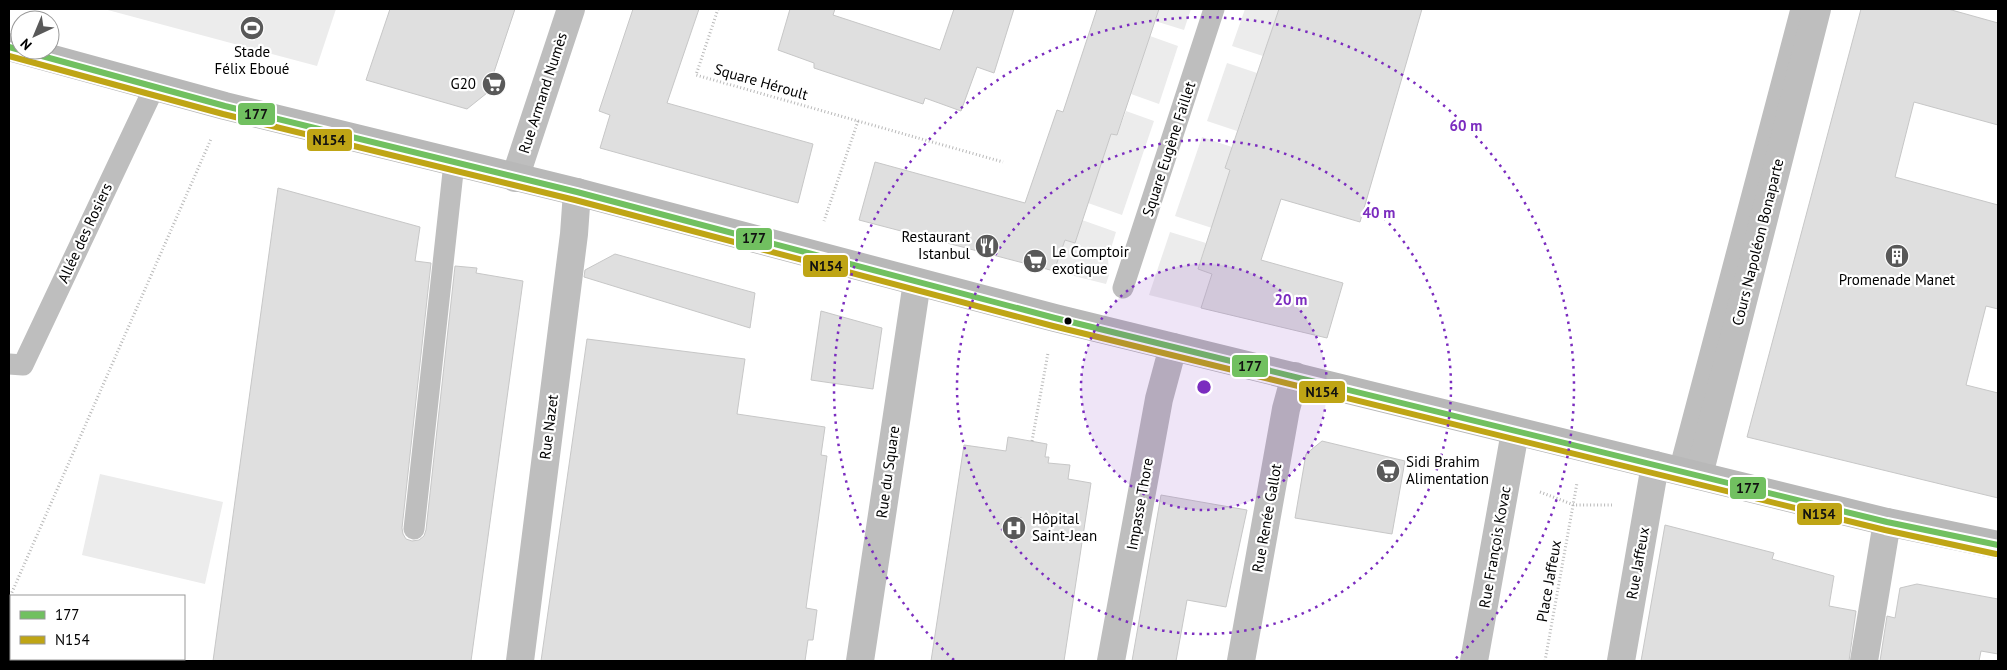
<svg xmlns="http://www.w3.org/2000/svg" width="2007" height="670" font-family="'PT Sans',sans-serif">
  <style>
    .green { fill: #ececec }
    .building { fill: #dfdfdf; stroke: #c7c7c7 }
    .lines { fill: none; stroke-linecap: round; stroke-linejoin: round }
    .path { stroke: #b9b9b9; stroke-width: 3; stroke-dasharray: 1 2.5; stroke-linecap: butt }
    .lane { stroke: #bebebe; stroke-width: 21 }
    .street { stroke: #bebebe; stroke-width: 28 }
    .secondary { stroke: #b8b8b8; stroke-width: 28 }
    .bus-1-casing { stroke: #fff; stroke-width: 10 }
    .bus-2-casing { stroke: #fff; stroke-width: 10 }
    .bus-1 { stroke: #71c060; stroke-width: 6 }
    .bus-2 { stroke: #bfa515; stroke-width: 6 }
    .ring { fill: none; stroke: #7b2cbf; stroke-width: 2.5; stroke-dasharray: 2.5 5 }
    .bus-dot { fill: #000; stroke: #fff; stroke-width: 2 }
    .labels { text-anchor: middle; stroke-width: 4.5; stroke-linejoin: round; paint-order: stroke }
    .poi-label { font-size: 15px; fill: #000; stroke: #fff; text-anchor: start }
    .street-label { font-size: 15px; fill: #000; stroke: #fff }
    .centre { fill: #7b2cbf; stroke: #fff; stroke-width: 2.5 }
    .ring-label { font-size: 15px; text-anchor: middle; font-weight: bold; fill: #7b2cbf; stroke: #fff; stroke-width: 4.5; stroke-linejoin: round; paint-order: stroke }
    .line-badge { stroke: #fff; stroke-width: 2 }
    .pale-badge-label { font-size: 14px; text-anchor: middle; font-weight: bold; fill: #111 }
  </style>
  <rect width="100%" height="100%" fill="#fff"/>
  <g class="green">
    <path d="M104 9H336L317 66Z"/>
    <path d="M1159 9H1191L1184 30 1155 21Z"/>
    <path d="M1245 9H1279L1263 56 1232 46Z"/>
    <path d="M1150 36 1178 46 1159 104 1131 94Z"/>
    <path d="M1227 63 1257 73 1237 131 1207 121Z"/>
    <path d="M1126 111 1154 121 1122 215 1088 203 1111 134 1117 135Z"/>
    <path d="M1202 137 1232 147 1225 168 1230 170 1212 228 1175 216Z"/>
    <path d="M1082 220 1116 232 1108 258 1109 275 1106 284 1054 271 1065 240 1075 243Z"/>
    <path d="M1170 232 1206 243 1198 268 1212 274 1201 308 1149 295Z"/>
    <path d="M100 474 223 502 205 584 82 555Z"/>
  </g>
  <g class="building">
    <path d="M390 9H515L487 93 467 109 366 80Z"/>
    <path d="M633 9H699L667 103 813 144 798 203 600 148 610 115 599 111Z"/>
    <path d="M790 9H835L833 15 940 50 954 9H1014L994 73 977 67 961 111 925 98 923 104 814 68V63L778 50Z"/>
    <path d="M1097 9H1159L1117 135 1111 134 1075 243 1065 240 1054 271 859 220 875 162 1025 203 1057 110 1063 112Z"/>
    <path d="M1279 9H1422L1360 222 1281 199 1261 260 1343 283 1327 338 1201 308 1212 274 1198 269 1230 170 1225 168Z"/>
    <path d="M1861 9H1948L1998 23V125L1914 102 1895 177 1998 205V309L1986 306 1966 385 1998 393V498L1747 437Z"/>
    <path d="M278 188 420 227 415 261 431 263 402 528 403 534 406 539 412 541 419 540 424 536 426 530 455 266 477 268 476 273 523 281 471 661H213Z"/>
    <path d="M615 254 755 293 750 328 584 277 585 270Z"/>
    <path d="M821 311 882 328 873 389 811 380Z"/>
    <path d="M587 339 745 359 737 414 825 427 821 455 827 456 806 608 817 610 813 640H808L805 661H541Z"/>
    <path d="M1008 437 1047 444 1045 457H1049L1048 463 1070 465 1068 479 1091 483 1064 661H931L964 445 1006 451Z"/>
    <path d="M1322 441 1405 461 1392 534 1295 518 1306 454Z"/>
    <path d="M1161 495 1247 510 1226 607 1187 600 1176 661H1132Z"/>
    <path d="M1665 525 1774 553 1772 559 1834 576 1829 606 1856 611 1849 661H1641Z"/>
    <path d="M1917 584 1998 599V654L1981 651 1979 661H1880L1887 616 1895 618 1900 588Z"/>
  </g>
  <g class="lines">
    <g class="path">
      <path d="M718 9 696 75 858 121 824 221"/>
      <path d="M858 121 1003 162"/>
      <path d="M1032 441 1048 353"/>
      <path d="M1540 492 1574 505H1612"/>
      <path d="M9 599 211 139"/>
      <path d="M1545 661 1577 483"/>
    </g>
    <g class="lane">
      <path d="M1123 288 1214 9"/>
      <path d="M9 364 23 365 154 88"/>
      <path d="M1679 471 1801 9"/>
      <path d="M414 529 454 163"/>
    </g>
    <g class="street">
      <path d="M515 178 571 9"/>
      <path d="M1699 475 1817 9"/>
      <path d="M520 661 574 234 577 192"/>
      <path d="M860 661 917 282"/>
      <path d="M1111 661 1159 399 1173 347"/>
      <path d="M1241 661 1286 409 1295 376"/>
      <path d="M1474 661 1515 432"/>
      <path d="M1621 661 1655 465"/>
      <path d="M1864 661 1887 522"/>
    </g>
    <path class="secondary" d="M9 47 225 106 577 192 1055 318 1887 522 1998 545"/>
    <g class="bus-1-casing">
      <path id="bus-1" d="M9 47 225 106 577 192 1055 318 1887 522 1998 545"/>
    </g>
    <g class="bus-2-casing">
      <path id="bus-2" d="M9 56 223 114 575 200 1053 326 1885 530 1996 554"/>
    </g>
    <use href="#bus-1" class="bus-1"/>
    <use href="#bus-2" class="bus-2"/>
  </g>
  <circle cx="1204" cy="387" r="123" fill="#7b2cbf" fill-opacity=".12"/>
  <g class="ring">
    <circle cx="1204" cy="387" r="123"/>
    <circle cx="1204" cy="387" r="247"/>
    <path d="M954 660A370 370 0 1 1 1454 660"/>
  </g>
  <defs>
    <g id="stadium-disc" transform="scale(1.25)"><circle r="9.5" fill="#595959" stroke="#fff"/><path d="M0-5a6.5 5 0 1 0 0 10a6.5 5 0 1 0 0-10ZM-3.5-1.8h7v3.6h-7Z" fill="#fff"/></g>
    <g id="supermarket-disc" transform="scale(1.25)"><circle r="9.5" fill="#595959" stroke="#fff"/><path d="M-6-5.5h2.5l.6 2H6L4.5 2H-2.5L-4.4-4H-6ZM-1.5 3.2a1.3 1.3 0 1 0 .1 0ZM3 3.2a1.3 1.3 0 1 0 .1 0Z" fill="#fff"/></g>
    <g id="restaurant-disc" transform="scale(1.25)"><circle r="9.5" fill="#595959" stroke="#fff"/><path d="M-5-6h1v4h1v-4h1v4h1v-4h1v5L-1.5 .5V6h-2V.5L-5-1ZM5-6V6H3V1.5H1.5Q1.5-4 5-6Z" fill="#fff"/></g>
    <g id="building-disc" transform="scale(1.25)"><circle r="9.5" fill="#595959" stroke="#fff"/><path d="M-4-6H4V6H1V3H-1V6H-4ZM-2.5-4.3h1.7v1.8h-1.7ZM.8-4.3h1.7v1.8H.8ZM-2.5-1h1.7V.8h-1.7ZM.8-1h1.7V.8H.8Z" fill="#fff"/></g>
    <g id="hospital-disc" transform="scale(1.25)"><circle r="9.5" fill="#595959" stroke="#fff"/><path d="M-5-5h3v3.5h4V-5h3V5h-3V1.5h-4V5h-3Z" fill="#fff"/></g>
  </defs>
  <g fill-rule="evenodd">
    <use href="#stadium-disc" x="252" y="28"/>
    <use href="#supermarket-disc" x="494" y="84"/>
    <use href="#restaurant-disc" x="987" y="246"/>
    <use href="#building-disc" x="1897" y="256"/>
    <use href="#supermarket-disc" x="1035" y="261"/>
    <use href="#supermarket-disc" x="1388" y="471"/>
    <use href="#hospital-disc" x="1014" y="528"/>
  </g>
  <circle class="bus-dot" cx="1068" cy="321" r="4.5"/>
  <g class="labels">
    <g class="poi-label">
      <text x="252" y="57" text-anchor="middle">Stade<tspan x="252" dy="17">Félix Eboué</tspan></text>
      <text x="476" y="89" text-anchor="end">G20</text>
      <text x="970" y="242" text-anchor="end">Restaurant<tspan x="970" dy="17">Istanbul</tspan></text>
      <text x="1052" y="257">Le Comptoir<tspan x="1052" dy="17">exotique</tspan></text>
      <text x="1897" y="285" text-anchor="middle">Promenade Manet</text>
      <text x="1406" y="467">Sidi Brahim<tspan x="1406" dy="17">Alimentation</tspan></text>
      <text x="1032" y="524">Hôpital<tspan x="1032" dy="17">Saint-Jean</tspan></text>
    </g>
    <g class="street-label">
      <text transform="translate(761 82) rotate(16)" y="5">Square Héroult</text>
      <text transform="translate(543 93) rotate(-72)" y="5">Rue Armand Numès</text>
      <text transform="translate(1169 149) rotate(-72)" y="5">Square Eugène Faillet</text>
      <text transform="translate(85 233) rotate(-65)" y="5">Allée des Rosiers</text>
      <text transform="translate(1758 242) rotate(-76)" y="5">Cours Napoléon Bonaparte</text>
      <text transform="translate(549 427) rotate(-83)" y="5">Rue Nazet</text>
      <text transform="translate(888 472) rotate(-82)" y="5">Rue du Square</text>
      <text transform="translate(1140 504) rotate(-80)" y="5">Impasse Thore</text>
      <text transform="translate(1267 518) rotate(-80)" y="5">Rue Renée Gallot</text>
      <text transform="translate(1495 547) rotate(-80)" y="5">Rue François Kovac</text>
      <text transform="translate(1638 563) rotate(-80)" y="5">Rue Jaffeux</text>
      <text transform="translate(1549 581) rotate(-80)" y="5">Place Jaffeux</text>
    </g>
  </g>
  <circle cx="1204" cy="387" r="8" class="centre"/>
  <g class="ring-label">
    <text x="1466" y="131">60 m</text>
    <text x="1379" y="218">40 m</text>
    <text x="1291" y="305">20 m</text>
  </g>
  <g class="line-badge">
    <rect x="237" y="102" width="39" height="24" rx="5" fill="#71c060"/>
    <rect x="306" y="128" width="47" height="24" rx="5" fill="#bfa515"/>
    <rect x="735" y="227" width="38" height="24" rx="5" fill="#71c060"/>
    <rect x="802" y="254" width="47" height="24" rx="5" fill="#bfa515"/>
    <rect x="1231" y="354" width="38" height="24" rx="5" fill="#71c060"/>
    <rect x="1298" y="380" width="48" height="24" rx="5" fill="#bfa515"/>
    <rect x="1729" y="476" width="38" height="24" rx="5" fill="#71c060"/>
    <rect x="1796" y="502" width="47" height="24" rx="5" fill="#bfa515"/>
  </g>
  <g class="pale-badge-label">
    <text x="256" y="119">177</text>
    <text x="329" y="145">N154</text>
    <text x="754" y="243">177</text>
    <text x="826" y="271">N154</text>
    <text x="1250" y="371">177</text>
    <text x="1322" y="397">N154</text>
    <text x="1748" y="493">177</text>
    <text x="1819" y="519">N154</text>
  </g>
  <rect width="2007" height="670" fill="none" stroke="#000000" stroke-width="20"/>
  <rect x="10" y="595" width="175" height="65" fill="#ffffff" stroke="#999999"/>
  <rect x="20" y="611" width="25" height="8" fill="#71c060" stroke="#999999"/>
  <text x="55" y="620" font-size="15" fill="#000000">177</text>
  <rect x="20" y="636" width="25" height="8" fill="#bfa515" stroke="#999999"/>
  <text x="55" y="645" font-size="15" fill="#000000">N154</text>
  <g transform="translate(35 35) rotate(224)"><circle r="24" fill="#ffffff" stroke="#999999"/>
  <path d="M0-4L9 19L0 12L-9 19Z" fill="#595959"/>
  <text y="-8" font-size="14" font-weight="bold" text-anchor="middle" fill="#000000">N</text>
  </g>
</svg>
